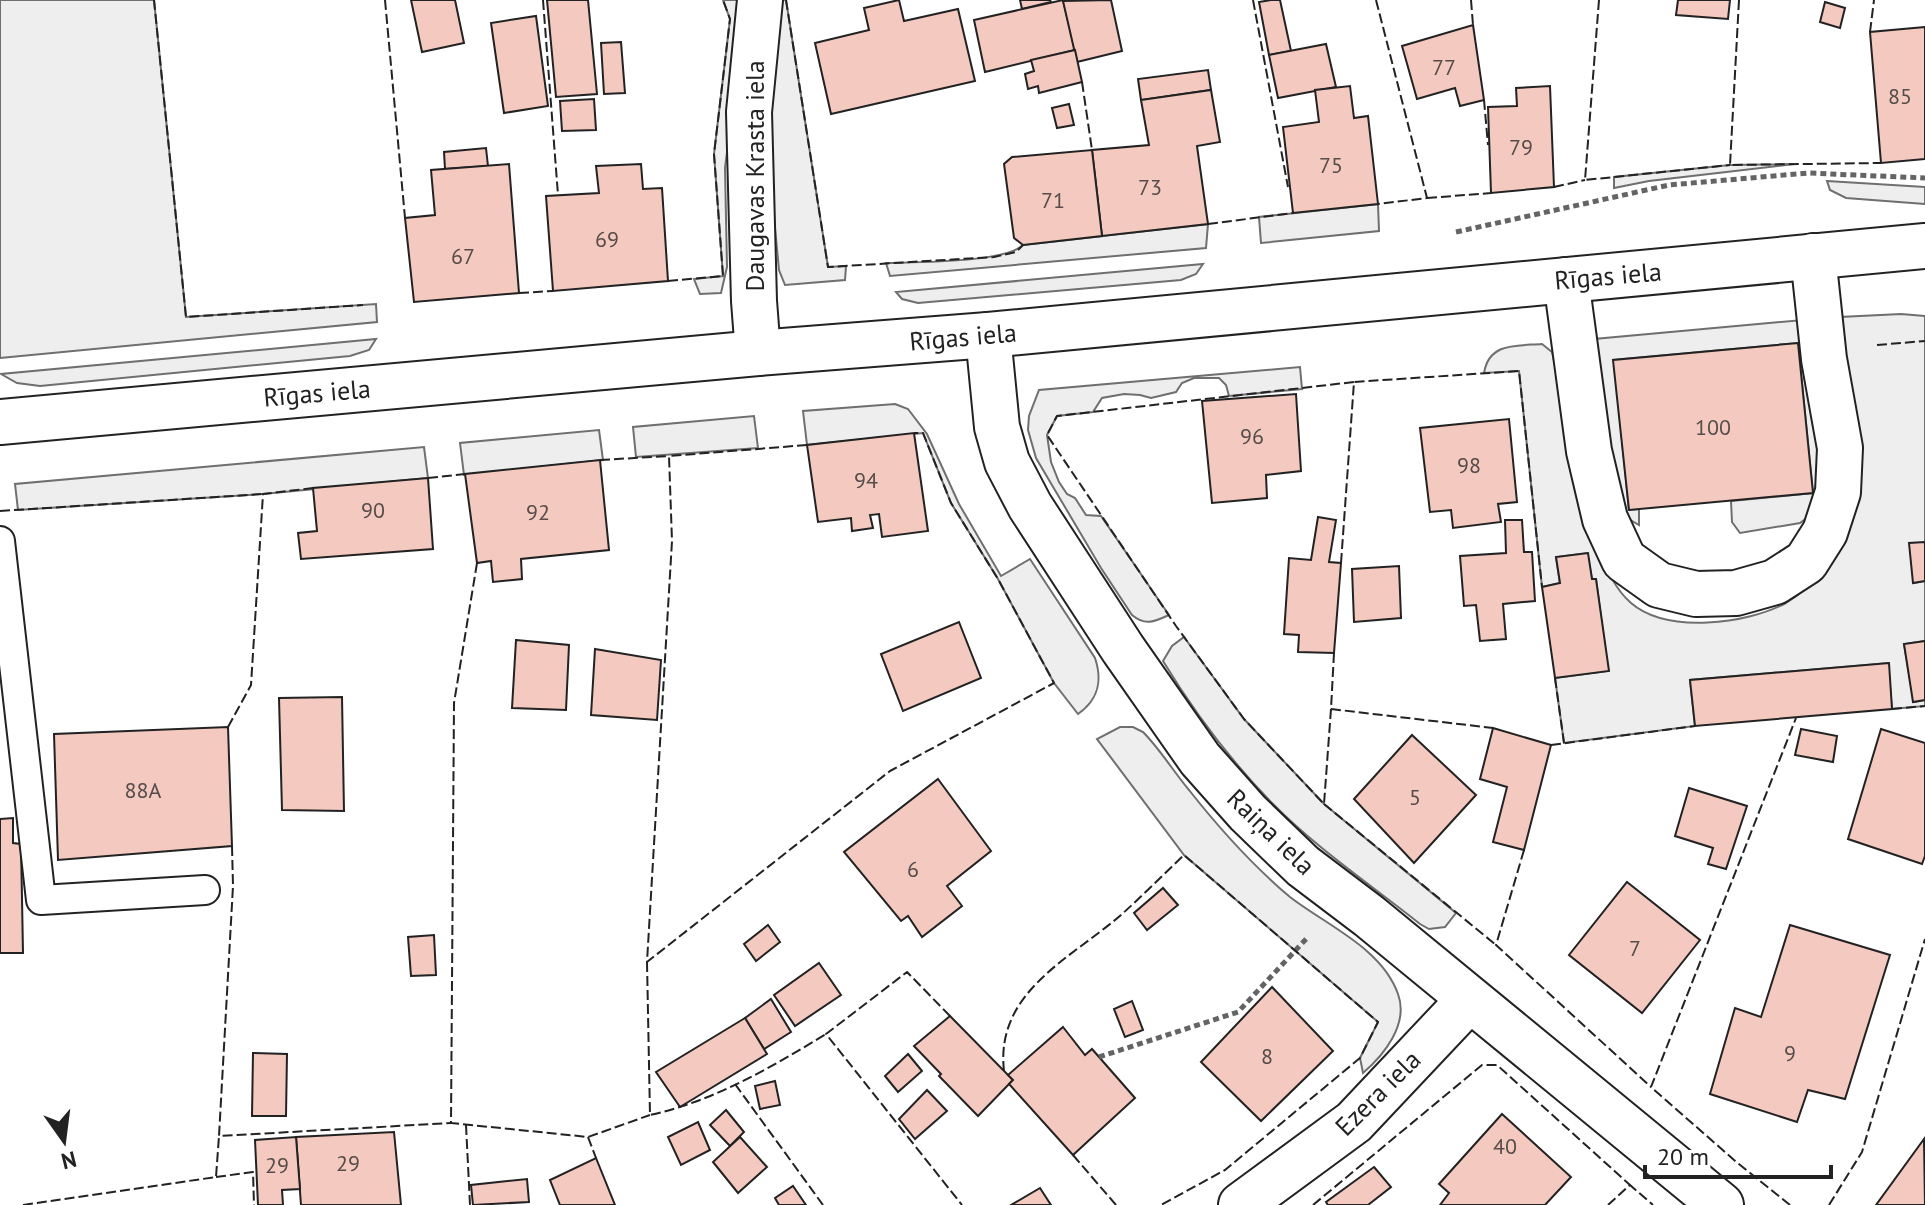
<svg xmlns="http://www.w3.org/2000/svg" width="1925" height="1205" font-family="'PT Sans',sans-serif">
  <style>
    .green { fill: #eee; stroke: #6f6f6f; stroke-width: 2 }
    .building { fill: #f3c9c0; stroke: #222; stroke-width: 2 }
    .lines { fill: none; stroke-linecap: round; stroke-linejoin: round }
    .service-casing { stroke: #222; stroke-width: 32 }
    .minor-casing { stroke: #222; stroke-width: 48 }
    .tertiary-casing { stroke: #222; stroke-width: 48 }
    .secondary-casing { stroke: #222; stroke-width: 48 }
    .path { stroke: #646464; stroke-width: 5; stroke-dasharray: 6 4; stroke-linecap: butt }
    .service { stroke: #fff; stroke-width: 28 }
    .minor { stroke: #fff; stroke-width: 44 }
    .tertiary { stroke: #fff; stroke-width: 44 }
    .secondary { stroke: #fff; stroke-width: 44 }
    .fence { stroke: #222; stroke-width: 2; stroke-dasharray: 10 4; stroke-linecap: butt }
    .labels { text-anchor: middle; stroke-width: 6; stroke-linejoin: round; paint-order: stroke }
    .number-label { font-size: 22px; fill: #564c4a }
    .street-label { font-size: 26px; fill: #222; stroke: #fff }
  </style>
  <rect width="100%" height="100%" fill="#fff"/>
  <g class="green">
    <path d="M0 0H154L186 317 376 304 377 322 0 358Z"/>
    <path d="M723 0H746L725 168 727 267 721 293 700 294 694 279 723 276 714 154 730 19Z"/>
    <path d="M776 0H786L828 267 846 266 845 280 785 285 779 270 768 156Z"/>
    <path d="M1794 164 1649 181 1614 188V177L1730 165Z"/>
    <path d="M1827 181 1925 187V204L1846 198 1830 190Z"/>
    <path d="M1378 204 1379 231 1261 243 1259 217Z"/>
    <path d="M1208 224 1206 248 890 276 886 263C914 262 1005 263 1023 245Z"/>
    <path d="M1203 264 1196 274 1181 280 918 303 902 299 896 292Z"/>
    <path d="M1901 314 1925 316V542L1914 583 1925 581V641L1904 644 1914 702 1925 700V706L1892 709 1888 663 1690 680 1695 726 1564 743 1555 678 1608 671 1596 579H1592L1587 553 1556 557 1560 583 1542 587 1519 371 1484 373C1489 342 1517 346 1542 344L1552 352 1599 551C1607 570 1615 589 1631 603 1667 634 1747 624 1786 603 1803 593 1814 580 1827 566L1840 317Z"/>
    <path d="M1803 320 1824 480 1808 517 1800 523 1740 533 1732 522 1731 501 1813 493 1798 343 1614 360 1629 510 1639 509V525L1622 515 1589 347 1594 339Z"/>
    <path d="M376 339 369 350 350 356 40 386 17 383 1 374Z"/>
    <path d="M1300 367 1302 389 1229 396 1226 385 1219 378H1194L1182 383 1176 392 1151 398 1140 395 1124 394 1102 398 1093 412 1057 416 1047 435 1051 462 1059 482 1067 494 1075 498 1086 515 1101 516 1169 615C1154 622 1145 626 1132 615L1101 568 1036 458 1028 430 1029 416 1039 390Z"/>
    <path d="M895 404 908 409 927 434 959 504 1001 576 1030 559 1095 658C1103 682 1098 700 1078 714L1054 683 998 579 951 503 923 433 807 445 803 411Z"/>
    <path d="M754 416 758 448 636 457 633 427Z"/>
    <path d="M599 430 603 460 464 475 460 443Z"/>
    <path d="M424 447 428 478 263 494 18 510 15 484Z"/>
    <path d="M1184 637 1244 719 1324 804 1456 913 1445 927 1429 929 1420 924C1371 885 1316 848 1272 803 1230 760 1194 712 1163 661L1172 646Z"/>
    <path d="M1120 727H1133L1143 732C1160 749 1173 771 1189 790 1219 828 1252 865 1290 897 1326 925 1382 948 1398 994 1409 1024 1384 1055 1363 1073L1360 1058 1378 1022 1184 855 1097 739Z"/>
  </g>
  <g class="building">
    <path d="M411 0H455L464 43 422 52Z"/>
    <path d="M547 0H588L597 94 556 97Z"/>
    <path d="M899 0 904 21 958 9 975 81 831 114 815 43 869 30 864 8Z"/>
    <path d="M1020 0H1050L1051 2 1022 9Z"/>
    <path d="M1063 0 1075 50 985 72 974 20Z"/>
    <path d="M1111 0 1122 51 1077 62 1063 1Z"/>
    <path d="M1271 0H1280L1291 51 1269 55 1259 2Z"/>
    <path d="M1678 0H1730L1728 19 1676 15Z"/>
    <path d="M1825 2 1845 8 1840 28 1820 22Z"/>
    <path d="M536 16 548 106 504 113 491 23Z"/>
    <path d="M1473 25 1484 100 1460 106 1455 88 1417 99 1402 46Z"/>
    <path d="M1925 27V159L1881 163 1870 32Z"/>
    <path d="M621 42 625 93 604 94 601 43Z"/>
    <path d="M1326 44 1336 87 1278 98 1269 55Z"/>
    <path d="M1075 50 1082 82 1039 93 1038 86 1028 89 1025 74 1034 71 1031 60Z"/>
    <path d="M1208 70 1211 90 1141 100 1138 79Z"/>
    <path d="M1350 86 1354 118 1368 116 1378 204 1293 213 1283 127 1319 122 1315 90Z"/>
    <path d="M1550 86 1554 187 1491 193 1488 107 1517 106 1516 88Z"/>
    <path d="M1211 90 1220 142 1197 146 1208 224 1102 236 1092 150 1149 145 1141 100Z"/>
    <path d="M594 99 596 130 562 131 560 101Z"/>
    <path d="M1069 104 1074 125 1057 128 1052 108Z"/>
    <path d="M486 148 488 166 445 169 444 152Z"/>
    <path d="M1092 150 1102 236 1023 245 1014 238 1004 164 1012 157Z"/>
    <path d="M509 164 519 293 414 302 405 218 435 215 431 170Z"/>
    <path d="M641 164 643 189 662 188 668 281 553 291 546 196 599 193 596 166Z"/>
    <path d="M1798 343 1813 493 1629 510 1613 360Z"/>
    <path d="M1296 394 1301 471 1266 475 1267 498 1212 503 1202 401Z"/>
    <path d="M1509 419 1517 502 1498 504 1501 522 1453 528 1451 510 1430 512 1420 428Z"/>
    <path d="M914 433 928 531 882 537 879 514 870 515 873 528 852 531 851 518 818 522 807 445Z"/>
    <path d="M600 460 609 550 521 559 522 579 493 582 491 561 477 563 465 474Z"/>
    <path d="M428 478 433 549 301 559 298 533 317 531 313 488Z"/>
    <path d="M1318 517 1336 520 1329 562 1341 563 1334 653 1298 652 1299 635 1284 634 1289 558 1311 560Z"/>
    <path d="M1505 520H1522L1524 552H1532L1535 601 1503 604 1506 639 1480 641 1476 605 1464 606 1460 556 1506 553Z"/>
    <path d="M1925 542V581L1913 583 1909 543Z"/>
    <path d="M1588 553 1592 579H1596L1609 671 1555 678 1542 587 1560 583 1556 557Z"/>
    <path d="M1399 566 1401 618 1354 622 1352 569Z"/>
    <path d="M959 622 981 678 903 711 881 654Z"/>
    <path d="M516 640 569 645 566 710 512 708Z"/>
    <path d="M1925 641V700L1913 702 1904 644Z"/>
    <path d="M595 649 661 660 657 720 591 715Z"/>
    <path d="M1889 663 1892 709 1695 726 1690 680Z"/>
    <path d="M342 697 344 811 282 810 279 698Z"/>
    <path d="M228 727 232 846 58 860 54 734Z"/>
    <path d="M1493 728 1551 745 1524 850 1493 842 1507 787 1480 779Z"/>
    <path d="M1801 729 1837 736 1833 762 1795 755Z"/>
    <path d="M1881 729 1925 743V856L1922 864 1848 839Z"/>
    <path d="M1412 735 1476 795 1414 863 1354 799Z"/>
    <path d="M938 779 991 851 947 886 962 906 922 937 908 916 901 921 844 852Z"/>
    <path d="M1689 788 1747 806 1726 869 1708 864 1713 848 1675 836Z"/>
    <path d="M13 818V843L21 844 23 953H0V819Z"/>
    <path d="M1627 882 1700 940 1642 1013 1569 955Z"/>
    <path d="M1163 888 1178 905 1147 930 1134 913Z"/>
    <path d="M768 925 780 942 756 961 744 944Z"/>
    <path d="M1790 925 1890 955 1845 1099 1808 1090 1797 1122 1710 1094 1735 1008 1761 1017Z"/>
    <path d="M434 935 436 975 411 976 408 937Z"/>
    <path d="M819 963 841 995 795 1026 774 995Z"/>
    <path d="M1272 987 1333 1051 1261 1121 1201 1062Z"/>
    <path d="M771 999 791 1032 764 1049 745 1018Z"/>
    <path d="M1132 1001 1143 1030 1125 1037 1114 1009Z"/>
    <path d="M950 1016 1013 1080 978 1116 939 1076 941 1074 914 1046Z"/>
    <path d="M745 1018 767 1054 680 1107 656 1072Z"/>
    <path d="M1063 1027 1085 1055 1092 1049 1135 1098 1073 1155 1009 1084 1013 1080 1008 1075Z"/>
    <path d="M253 1053 287 1054 286 1116H252Z"/>
    <path d="M908 1054 922 1071 898 1092 885 1076Z"/>
    <path d="M775 1081 780 1105 760 1109 755 1086Z"/>
    <path d="M927 1090 947 1111 915 1139 899 1119Z"/>
    <path d="M726 1110 744 1132 730 1146 710 1125Z"/>
    <path d="M1502 1114 1571 1177 1545 1205H1440L1449 1193 1439 1184Z"/>
    <path d="M698 1122 710 1150 681 1165 668 1137Z"/>
    <path d="M394 1132 401 1205H301L296 1137Z"/>
    <path d="M296 1137 300 1189 282 1190 283 1205H258L255 1140Z"/>
    <path d="M740 1137 767 1167 738 1193 713 1162Z"/>
    <path d="M1924 1139 1925 1205H1876Z"/>
    <path d="M596 1158 615 1205H560L550 1180Z"/>
    <path d="M1374 1167 1391 1187 1368 1205H1328L1326 1202Z"/>
    <path d="M527 1179 529 1202 473 1205 471 1185Z"/>
    <path d="M793 1186 806 1205H779L775 1198Z"/>
    <path d="M1040 1188 1051 1205H1011Z"/>
  </g>
  <g class="lines">
    <g class="service-casing">
      <path id="service" d="M0 541 41 900 205 890"/>
    </g>
    <g class="minor-casing">
      <g id="minor">
        <path d="M1566 280 1589 451 1605 519 1624 560 1659 585 1696 594 1736 593 1775 582 1806 562 1825 532 1838 492 1840 448 1824 359 1813 256"/>
        <path d="M758 353 754 301 749 112 760 0"/>
        <path d="M1241 1205 1354 1122 1469 1000"/>
      </g>
    </g>
    <g class="tertiary-casing">
      <path id="tertiary" d="M988 335 997 427 1007 462 1030 506 1123 649 1200 759 1248 813 1303 866 1369 916 1721 1205"/>
    </g>
    <g class="secondary-casing">
      <path id="secondary" d="M0 422 758 353 988 335 1925 246"/>
    </g>
    <g class="path">
      <path d="M1456 232 1669 185 1808 173 1925 178"/>
      <path d="M1099 1057 1238 1012 1307 938"/>
    </g>
    <use href="#service" class="service"/>
    <use href="#minor" class="minor"/>
    <use href="#tertiary" class="tertiary"/>
    <use href="#secondary" class="secondary"/>
    <g class="fence">
      <path d="M154 0 186 317 363 305"/>
      <path d="M385 0 405 218"/>
      <path d="M543 0 558 195"/>
      <path d="M786 0 828 267 994 257 1016 252 1023 245"/>
      <path d="M1253 0 1288 187"/>
      <path d="M1376 0 1427 198 1378 204"/>
      <path d="M1471 0 1473 25"/>
      <path d="M1599 0 1585 180 1730 165"/>
      <path d="M1739 0 1730 165 1881 163"/>
      <path d="M1870 32 1874 0"/>
      <path d="M1082 82 1092 150"/>
      <path d="M1484 100 1488 145"/>
      <path d="M1554 187 1585 180"/>
      <path d="M1427 198 1491 193V189"/>
      <path d="M1208 224 1293 213V211"/>
      <path d="M668 281 723 276 714 154 730 19 723 0"/>
      <path d="M519 293 553 291"/>
      <path d="M1877 345 1925 341"/>
      <path d="M807 445 669 456 672 541 647 962 890 771 1054 683 998 579 951 503 923 433H914"/>
      <path d="M600 460 669 456"/>
      <path d="M428 478 465 474"/>
      <path d="M0 511 263 494"/>
      <path d="M477 563 454 703 451 1123 588 1137 650 1115"/>
      <path d="M1341 563 1354 382 1519 371 1542 587"/>
      <path d="M1334 653 1331 709 1493 728"/>
      <path d="M1555 678 1564 743"/>
      <path d="M1331 709 1324 804 1244 719 1176 626 1047 435 1057 416 1354 382"/>
      <path d="M1892 709 1925 706"/>
      <path d="M228 727 251 685 263 494 313 488"/>
      <path d="M1551 745 1695 726"/>
      <path d="M1324 804 1496 945"/>
      <path d="M232 846 233 886 219 1136 451 1123"/>
      <path d="M1524 850 1496 945 1651 1087"/>
      <path d="M647 962 650 1115C714 1101 770 1068 826 1034"/>
      <path d="M950 1016 907 972 826 1034 962 1205"/>
      <path d="M1004 1071C995 992 1070 959 1121 915 1142 896 1163 875 1184 855L1378 1022 1360 1058 1225 1170 1161 1205"/>
      <path d="M735 1084 823 1205"/>
      <path d="M466 1125 470 1205"/>
      <path d="M588 1137 596 1158"/>
      <path d="M1073 1155 1116 1205"/>
      <path d="M216 1177 253 1172 254 1205"/>
      <path d="M23 1205 216 1177 219 1136"/>
      <path d="M1313 1205 1482 1065H1497L1630 1185"/>
      <path d="M1608 1205 1630 1185 1653 1205"/>
      <path d="M1790 1205 1734 1160 1651 1087 1796 718"/>
      <path d="M1829 1205 1862 1152 1925 939"/>
    </g>
  </g>
  <g class="labels">
    <g class="number-label">
      <text x="1444" y="75">77</text>
      <text x="1900" y="104">85</text>
      <text x="1521" y="155">79</text>
      <text x="1331" y="173">75</text>
      <text x="1150" y="195">73</text>
      <text x="1053" y="208">71</text>
      <text x="607" y="247">69</text>
      <text x="463" y="264">67</text>
      <text x="1713" y="435">100</text>
      <text x="1252" y="444">96</text>
      <text x="1469" y="473">98</text>
      <text x="866" y="488">94</text>
      <text x="373" y="518">90</text>
      <text x="538" y="520">92</text>
      <text x="143" y="798">88A</text>
      <text x="1415" y="805">5</text>
      <text x="913" y="877">6</text>
      <text x="1635" y="956">7</text>
      <text x="1790" y="1061">9</text>
      <text x="1267" y="1064">8</text>
      <text x="1505" y="1154">40</text>
      <text x="348" y="1171">29</text>
      <text x="277" y="1173">29</text>
    </g>
    <g class="street-label">
      <text transform="translate(755 176) rotate(-90)" y="9">Daugavas Krasta iela</text>
      <text transform="translate(1608 276) rotate(-5)" y="9">Rīgas iela</text>
      <text transform="translate(963 337) rotate(-5)" y="9">Rīgas iela</text>
      <text transform="translate(317 393) rotate(-5)" y="9">Rīgas iela</text>
      <text transform="translate(1271 832) rotate(44)" y="9">Raiņa iela</text>
      <text transform="translate(1378 1093) rotate(-45)" y="9">Ezera iela</text>
    </g>
  </g>
  <g transform="translate(64 1141) rotate(166)" stroke="#ffffff" stroke-width="6" paint-order="stroke">
  <path d="M0-6L14 30L0 20L-14 30Z" fill="#222222"/>
  <text y="-12" font-size="22" font-weight="bold" text-anchor="middle" fill="#222222">N</text>
  </g>
  <path d="M1645 1165v12h186v-12" fill="none" stroke="#222222" stroke-width="4"/>
  <text x="1657" y="1165" font-size="24" fill="#222222" stroke="#ffffff" stroke-width="6" paint-order="stroke">20 m</text>
</svg>
